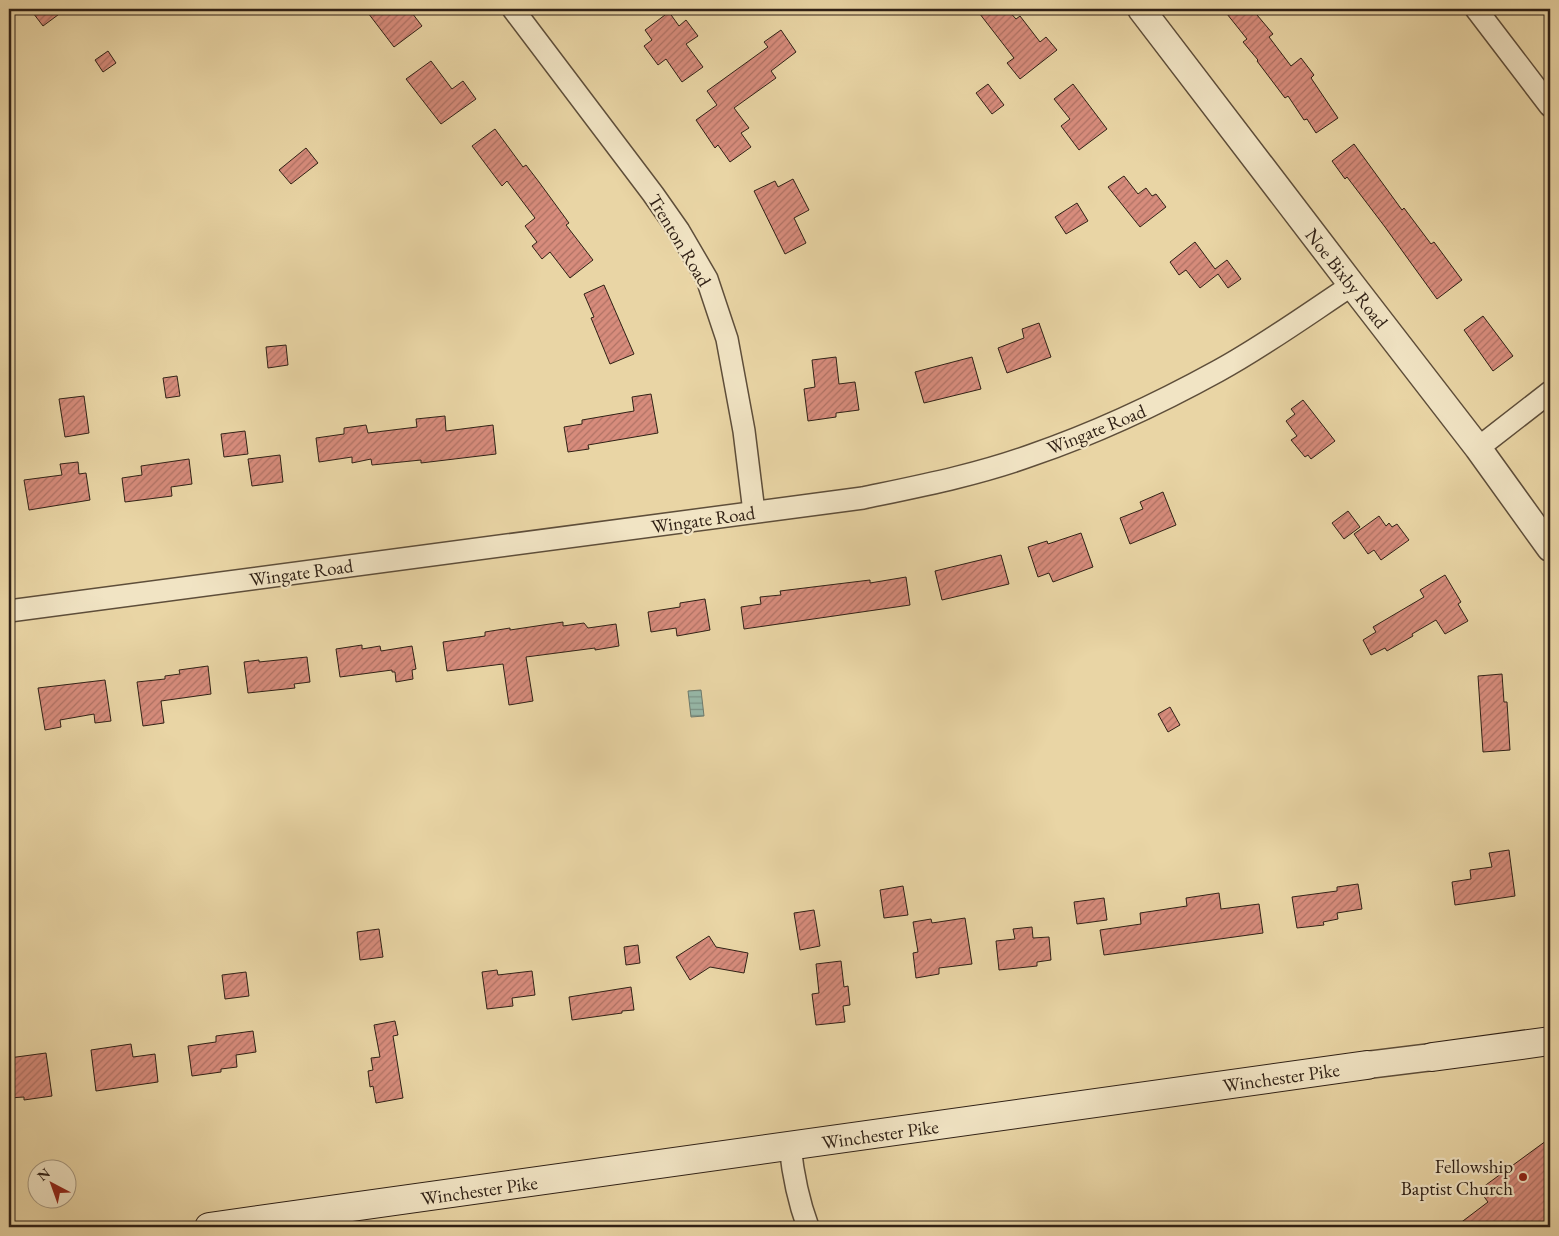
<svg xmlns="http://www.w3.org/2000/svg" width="1559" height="1236" font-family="'EB Garamond',serif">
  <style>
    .water { fill: url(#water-rules); stroke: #6e7c6e }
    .building { fill: url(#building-hatch); stroke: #302116 }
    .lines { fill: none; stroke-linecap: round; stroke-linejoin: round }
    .minor-casing { stroke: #5e4e3a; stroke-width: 24 }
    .tertiary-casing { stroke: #5e4e3a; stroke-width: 29 }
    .secondary-casing { stroke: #302116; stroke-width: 30 }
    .minor { stroke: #f1e4c4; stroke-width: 21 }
    .tertiary { stroke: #f1e4c4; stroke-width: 26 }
    .secondary { stroke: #f1e4c4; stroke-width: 28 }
    .poi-dot { fill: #8f2418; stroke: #f1e4c4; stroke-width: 2 }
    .labels { text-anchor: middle; stroke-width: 4.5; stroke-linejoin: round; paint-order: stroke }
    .street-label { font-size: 19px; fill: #302116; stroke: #f1e4c4 }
    .poi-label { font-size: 19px; fill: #302116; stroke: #f1e4c4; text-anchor: end }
  </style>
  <defs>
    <pattern id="water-rules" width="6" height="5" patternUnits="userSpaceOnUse" patternTransform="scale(1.25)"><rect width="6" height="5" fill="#97b8a9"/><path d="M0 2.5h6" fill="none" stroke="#7c9589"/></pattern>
    <pattern id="building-hatch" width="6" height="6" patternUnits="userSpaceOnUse" patternTransform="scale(1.25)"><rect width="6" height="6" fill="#d78c7c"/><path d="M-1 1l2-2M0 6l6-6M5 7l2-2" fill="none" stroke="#af7265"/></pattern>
  </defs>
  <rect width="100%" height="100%" fill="#e9d5a5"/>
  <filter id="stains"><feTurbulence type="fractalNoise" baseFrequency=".004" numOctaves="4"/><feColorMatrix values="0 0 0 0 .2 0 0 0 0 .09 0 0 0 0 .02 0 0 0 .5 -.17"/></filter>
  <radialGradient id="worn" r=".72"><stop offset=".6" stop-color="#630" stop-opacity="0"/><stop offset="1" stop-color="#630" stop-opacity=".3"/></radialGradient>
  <path class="water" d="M701 690 704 716 691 717 688 691Z"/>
  <g class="building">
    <path d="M30 9H66L43 26Z"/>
    <path d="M365 9H409L422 26 394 47Z"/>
    <path d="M976 9H1007L1016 19 1020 16 1040 42 1046 37 1057 50 1020 79 1007 63 1014 58Z"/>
    <path d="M1223 9H1252L1273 34 1269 37 1291 66 1301 58 1314 75 1311 78 1338 118 1316 133 1307 119 1304 120 1288 96 1285 98 1257 61 1258 60 1243 42 1247 39Z"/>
    <path d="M669 12 679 26 686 20 698 36 686 44 703 67 682 82 666 59 658 65 644 46 652 40 645 30Z"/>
    <path d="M781 30 796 52 771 71 776 78 734 108 749 128 741 133 751 147 730 162 718 145 715 148 696 120 717 105 707 91 768 47 764 42Z"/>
    <path d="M108 51 116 63 103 72 95 60Z"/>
    <path d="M431 61 452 89 463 81 476 99 441 124 406 79Z"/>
    <path d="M988 84 1004 105 992 114 976 93Z"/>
    <path d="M1073 84 1107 129 1079 150 1061 126 1070 119 1054 99Z"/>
    <path d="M495 129 523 167 526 165 539 182 569 223 566 225 593 260 570 278 550 252 542 259 532 246 537 242 525 226 535 218 507 181 502 186 472 146Z"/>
    <path d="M1354 144 1402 210 1404 208 1431 244 1434 242 1462 280 1437 299 1385 227 1347 177 1345 179 1332 161Z"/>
    <path d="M306 148 318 163 291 184 279 170Z"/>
    <path d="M1124 176 1138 194 1146 188 1152 196 1156 194 1166 207 1140 227 1108 187Z"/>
    <path d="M793 179 809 210 794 218 806 243 785 254 754 191 775 181 778 187Z"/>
    <path d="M1077 203 1088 221 1066 234 1055 217Z"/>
    <path d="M1195 242 1215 269 1227 260 1241 279 1228 288 1218 274 1200 288 1186 270 1179 275 1170 262Z"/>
    <path d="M604 285 634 354 610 364 591 318 594 317 584 294Z"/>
    <path d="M1483 316 1513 356 1493 371 1464 330Z"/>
    <path d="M1039 323 1051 357 1007 373 998 348 1024 338 1022 329Z"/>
    <path d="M286 345 288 365 268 368 266 347Z"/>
    <path d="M836 357 839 384 855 382 859 410 836 413V417L808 421 804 389 815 387 812 360Z"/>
    <path d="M972 357 981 389 924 403 915 372Z"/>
    <path d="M177 376 180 396 166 398 163 378Z"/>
    <path d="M651 394 658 433 588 445 589 449 568 452 564 427 582 424V420L634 411 632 397Z"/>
    <path d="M84 396 89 433 65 437 59 399Z"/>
    <path d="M1303 400 1335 441 1311 459 1308 455 1305 457 1291 440 1297 436 1286 421 1295 414 1291 409Z"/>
    <path d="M445 416 446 431 493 425 496 454 421 463V460L372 465 371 459 352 463V457L319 462 316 438 344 434V428L366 425 368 433 417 427 416 419Z"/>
    <path d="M245 431 248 454 224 457 221 434Z"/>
    <path d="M280 455 283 482 252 486 248 459Z"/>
    <path d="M189 459 192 484 171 487 172 496 125 502 122 478 142 475 141 466Z"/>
    <path d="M78 462 79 474 86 473 90 500 29 510 24 480 62 475 60 464Z"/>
    <path d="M1163 492 1176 525 1130 544 1120 518 1143 509 1140 502Z"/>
    <path d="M1348 511 1360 527 1344 539 1332 523Z"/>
    <path d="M1379 516 1386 526 1389 523 1392 527 1397 524 1409 540 1381 560 1374 550 1368 554 1354 534Z"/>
    <path d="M1081 533 1093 567 1053 582 1049 573 1038 577 1028 547 1047 541 1048 544Z"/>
    <path d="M1001 555 1009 584 942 600 935 571Z"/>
    <path d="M1445 575 1461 602 1458 604 1468 621 1445 634 1436 620 1412 634 1413 636 1387 651 1385 648 1371 655 1363 640 1376 632 1373 627 1424 597 1420 590Z"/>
    <path d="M906 577 910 605 744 629 741 607 761 604 760 597 781 595 780 591 870 580V583Z"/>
    <path d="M705 599 710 630 677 636 676 628 651 632 648 612 680 607V603Z"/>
    <path d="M563 622V626L584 623 588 628 616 624 619 646 595 650V648L526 657 533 701 509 705 503 664 447 671 443 642 485 636V632L510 628V630Z"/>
    <path d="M362 645V649L380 646 381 651 412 646 416 669 412 670 413 679 396 682 395 672H392V670L340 677 336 649Z"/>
    <path d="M307 657 310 682 294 684 295 688 248 693 244 662 259 660V662Z"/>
    <path d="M208 666 211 694 161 701 164 723 143 726 137 682 165 679V676L180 674 179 670Z"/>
    <path d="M1502 674 1504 702H1507L1510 750 1483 752 1478 676Z"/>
    <path d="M105 680 111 721 95 723 94 714 60 720 61 727 45 730 38 688Z"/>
    <path d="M1170 707 1180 725 1168 732 1158 714Z"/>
    <path d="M1509 850 1515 896 1455 905 1452 882 1471 879 1470 870 1492 867 1489 853Z"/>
    <path d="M1358 884 1362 909 1337 913 1338 919 1323 922 1324 925 1297 928 1292 897 1337 891V887Z"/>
    <path d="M903 886 908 915 884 918 880 890Z"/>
    <path d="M1219 893 1221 909 1259 904 1263 933 1104 955 1100 930 1141 924 1140 913 1187 906 1186 898Z"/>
    <path d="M1104 898 1107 920 1077 924 1074 902Z"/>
    <path d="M814 910 820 946 800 950 794 913Z"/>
    <path d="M965 918 972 964 939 968V974L916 978 913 953 918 952 913 922 931 919 932 923Z"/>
    <path d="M1032 927 1033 938 1049 937 1051 960 1037 962V966L999 970 996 941 1015 939 1013 929Z"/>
    <path d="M379 929 383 957 360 960 357 932Z"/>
    <path d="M709 936 716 947 748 953 744 973 710 967 690 980 676 957Z"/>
    <path d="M638 945 640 963 626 965 624 947Z"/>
    <path d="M841 961 844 987 848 986 850 1005 843 1006 845 1022 816 1025 812 994 819 993 816 964Z"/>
    <path d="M497 970 498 975 532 971 535 995 512 998 513 1006 487 1009 482 972Z"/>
    <path d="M246 972 249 996 225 999 222 975Z"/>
    <path d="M631 987 634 1010 622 1011V1013L572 1020 569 997Z"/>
    <path d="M395 1021 398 1035 393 1036 403 1098 376 1103 373 1086 370 1087 368 1071 373 1070 371 1058 380 1057 374 1025Z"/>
    <path d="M253 1031 256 1052 236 1055 237 1067 221 1069V1072L192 1076 188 1046 216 1042V1036Z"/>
    <path d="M131 1044 133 1057 155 1054 158 1082 96 1091 91 1050Z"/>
    <path d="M46 1053 52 1096 24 1100V1097L9 1098V1058Z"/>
    <path d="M1550 1138V1227H1455L1488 1202 1479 1190Z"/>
  </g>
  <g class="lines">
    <g class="minor-casing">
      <g id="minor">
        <path d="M513 9 653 194 679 231 707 279 727 339 744 431 754 512"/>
        <path d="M1476 9 1550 106"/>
        <path d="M1478 448 1550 392"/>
        <path d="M9 611 863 498C920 486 977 475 1032 455 1096 433 1158 404 1218 371 1264 346 1308 314 1352 285"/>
        <path d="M790 1146C793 1175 798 1200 808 1227"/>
      </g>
    </g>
    <g class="tertiary-casing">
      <g id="tertiary">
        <path d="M1141 9 1352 285 1478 448 1550 548"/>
        <path d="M1367 1065 1432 1057"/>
      </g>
    </g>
    <g class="secondary-casing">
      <g id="secondary">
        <path d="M1432 1057 1550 1041"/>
        <path d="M209 1227 1367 1065"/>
      </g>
    </g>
    <use href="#minor" class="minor"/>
    <use href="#tertiary" class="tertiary"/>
    <use href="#secondary" class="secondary"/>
  </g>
  <circle class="poi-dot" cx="1523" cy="1177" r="5"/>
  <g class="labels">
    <g class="street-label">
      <text transform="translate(680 240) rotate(59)" y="7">Trenton Road</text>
      <text transform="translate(1347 278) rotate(52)" y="7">Noe Bixby Road</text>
      <text transform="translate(1096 429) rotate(-22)" y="7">Wingate Road</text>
      <text transform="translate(703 519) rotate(-8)" y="7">Wingate Road</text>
      <text transform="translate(301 572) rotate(-8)" y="7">Wingate Road</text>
      <text transform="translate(1281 1077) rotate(-8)" y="7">Winchester Pike</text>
      <text transform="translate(880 1134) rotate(-8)" y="7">Winchester Pike</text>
      <text transform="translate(479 1190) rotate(-8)" y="7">Winchester Pike</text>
    </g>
    <g class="poi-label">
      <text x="1513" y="1173">Fellowship<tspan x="1513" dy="22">Baptist Church</tspan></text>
    </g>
  </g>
  <rect width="1559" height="1236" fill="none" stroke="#e9d5a5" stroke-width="30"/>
  <rect x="10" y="10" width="1539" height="1216" fill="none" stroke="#302116" stroke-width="2.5"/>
  <rect x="15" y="15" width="1529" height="1206" fill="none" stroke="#302116"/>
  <g transform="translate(52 1184) rotate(319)"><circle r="24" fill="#f1e4c4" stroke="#a4967e"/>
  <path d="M0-4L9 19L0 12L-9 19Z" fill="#8f2418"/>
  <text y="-8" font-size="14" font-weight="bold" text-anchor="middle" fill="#302116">N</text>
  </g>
  <rect width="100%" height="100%" filter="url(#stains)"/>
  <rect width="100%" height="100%" fill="url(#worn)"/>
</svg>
